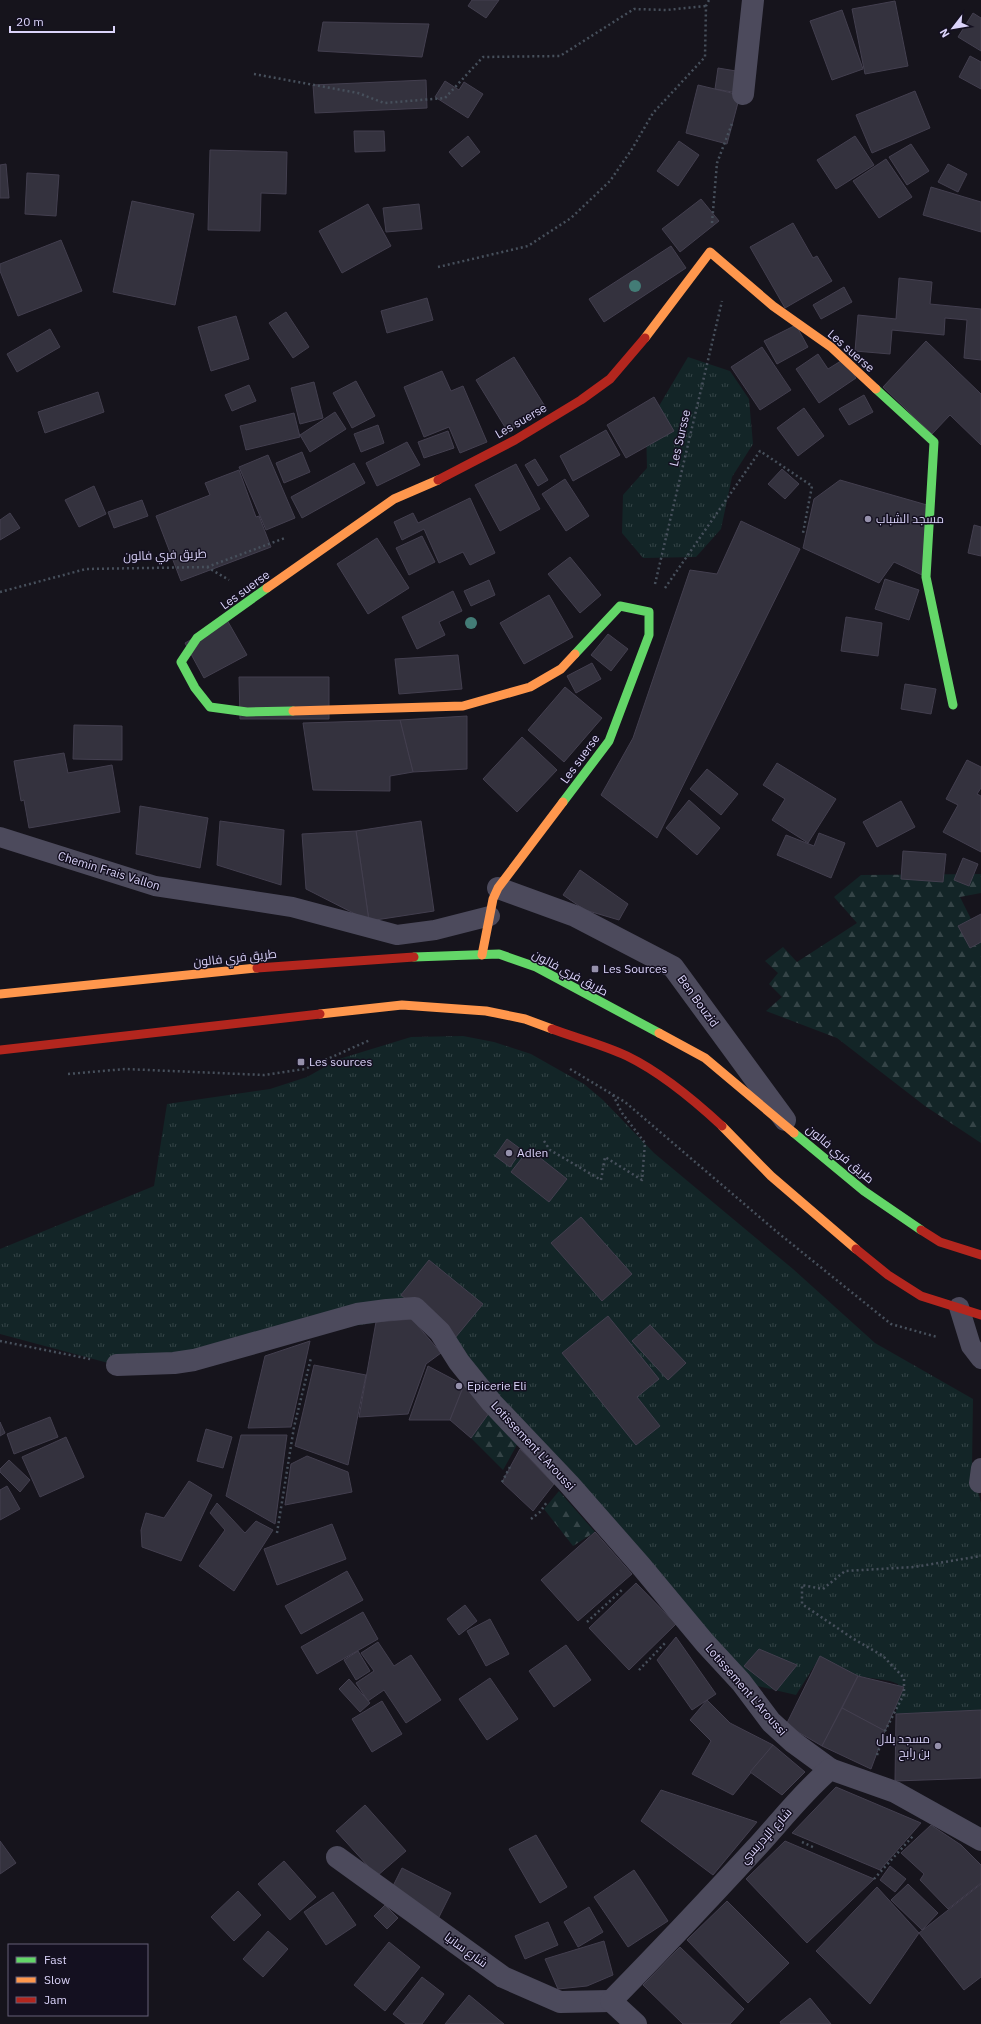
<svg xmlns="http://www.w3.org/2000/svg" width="981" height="2024" font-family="'IBM Plex Sans',Cairo,sans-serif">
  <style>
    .grass { fill: url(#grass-tufts) }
    .forest { fill: url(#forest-firs) }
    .building { fill: #34323e; stroke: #433f4f }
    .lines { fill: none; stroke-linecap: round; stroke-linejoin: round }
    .path { stroke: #47505c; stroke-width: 2.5; stroke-dasharray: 2 3; stroke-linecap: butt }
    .lane { stroke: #4c4a5c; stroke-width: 20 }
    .street { stroke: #4c4a5c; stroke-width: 22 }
    .fast { stroke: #63d668; stroke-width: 9 }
    .slow { stroke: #ff974d; stroke-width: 9 }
    .jam { stroke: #b3261e; stroke-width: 9 }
    .tree { fill: #437c76 }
    .poi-dot { fill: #9691ac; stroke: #141020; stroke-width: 1.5 }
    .labels { text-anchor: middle; stroke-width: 3; stroke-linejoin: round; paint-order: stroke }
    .street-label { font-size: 12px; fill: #dbd4fa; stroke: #141020 }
    .poi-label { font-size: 12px; fill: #dbd4fa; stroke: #141020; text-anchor: start }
  </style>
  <defs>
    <pattern id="grass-tufts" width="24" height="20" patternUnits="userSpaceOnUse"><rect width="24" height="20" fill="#132527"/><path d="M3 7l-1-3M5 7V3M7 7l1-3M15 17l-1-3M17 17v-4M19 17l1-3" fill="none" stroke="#354447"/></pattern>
    <pattern id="forest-firs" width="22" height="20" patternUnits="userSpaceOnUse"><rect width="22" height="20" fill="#132527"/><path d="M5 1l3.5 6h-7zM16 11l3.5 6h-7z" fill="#354447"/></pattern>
  </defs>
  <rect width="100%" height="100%" fill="#16141c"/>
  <g class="grass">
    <path d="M688 357 730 371 749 399 753 444 732 477 721 529 696 557 643 558 622 533 623 495 647 468 646 428Z"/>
    <path d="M463 1036 494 1042 531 1054 584 1084 603 1100 654 1153 793 1269 875 1343 973 1399 972 1467 981 1503V1710L896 1714 898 1684 890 1681 858 1676 820 1657 796 1695 741 1682 425 1316 287 1335 112 1364 0 1334V1249L154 1186 167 1104 270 1089 307 1077 339 1059 411 1037Z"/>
  </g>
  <g class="forest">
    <path d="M981 874V893L960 897 981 939V1143L925 1106 837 1038 766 1011 782 997 769 984 778 973 765 961 783 947 797 962 857 923 834 897 861 875Z"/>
    <path d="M489 1413 518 1443 503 1470 471 1438Z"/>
    <path d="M559 1491 595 1532 573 1546 544 1509Z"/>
  </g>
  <g class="building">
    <path d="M472 0H499L486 18 468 6Z"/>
    <path d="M895 1 908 66 865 74 852 9Z"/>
    <path d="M842 10 863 69 832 80 810 21Z"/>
    <path d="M973 13 981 18V51L958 37Z"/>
    <path d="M323 22 429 24 422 57 318 51Z"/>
    <path d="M970 56 981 62V89L959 77Z"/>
    <path d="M718 68 742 72 738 93 715 89Z"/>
    <path d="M426 80 427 108 315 113 313 85Z"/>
    <path d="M445 81 459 90 464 82 483 94 468 118 435 97Z"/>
    <path d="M698 85 740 95 727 144 686 133Z"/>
    <path d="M915 91 930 128 872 153 856 115Z"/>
    <path d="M354 131H384L385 151 355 152Z"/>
    <path d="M468 136 480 152 462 167 449 152Z"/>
    <path d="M855 136 874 165 836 189 817 160Z"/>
    <path d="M679 141 699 155 678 186 657 171Z"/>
    <path d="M911 144 929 171 907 185 889 157Z"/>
    <path d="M210 150 287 152 286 194 261 193 260 231 208 230Z"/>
    <path d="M886 159 912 197 879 218 853 181Z"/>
    <path d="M6 164 9 198H0V165Z"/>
    <path d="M948 164 967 174 958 192 938 182Z"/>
    <path d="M27 173 59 175 56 216 25 214Z"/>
    <path d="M931 187 981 202V232L923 215Z"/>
    <path d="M701 199 719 221 680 252 662 229Z"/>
    <path d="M132 201 194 214 175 305 113 292Z"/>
    <path d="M368 204 391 246 342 273 319 231Z"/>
    <path d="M419 204 422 229 386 232 383 208Z"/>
    <path d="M793 223 813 258 817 256 832 281 785 308 750 247Z"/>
    <path d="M61 240 82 291 18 316 0 271V264Z"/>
    <path d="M671 246 686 268 604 322 589 299Z"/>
    <path d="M899 278 932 282 930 304 981 309V360L964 358 967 320 945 318 944 335 892 330 890 354 855 351 858 315 896 319Z"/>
    <path d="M844 287 852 302 821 319 813 305Z"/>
    <path d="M427 298 433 320 387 333 381 311Z"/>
    <path d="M286 312 309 347 293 358 269 323Z"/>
    <path d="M236 316 249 359 211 371 198 327Z"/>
    <path d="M796 325 808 347 777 364 764 341Z"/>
    <path d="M50 329 60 347 17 372 7 354Z"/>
    <path d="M926 341 981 394V445L950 415 932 434 883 387Z"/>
    <path d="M762 347 791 390 760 410 731 367Z"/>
    <path d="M818 354 828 369 844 359 856 378 819 403 796 369Z"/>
    <path d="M514 357 546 408 508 432 476 380Z"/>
    <path d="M442 371 451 391 463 386 487 442 460 453 449 427 424 437 404 387Z"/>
    <path d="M356 381 375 416 352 428 333 393Z"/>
    <path d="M314 382 323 418 300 424 291 388Z"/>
    <path d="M249 385 256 401 232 411 225 395Z"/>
    <path d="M98 392 104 412 45 433 38 412Z"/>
    <path d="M864 395 873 412 849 425 839 409Z"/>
    <path d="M654 397 674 431 626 458 607 425Z"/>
    <path d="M804 408 824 436 798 456 777 428Z"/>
    <path d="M335 412 346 429 310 452 300 435Z"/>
    <path d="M294 413 300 437 246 450 240 426Z"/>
    <path d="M378 425 384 443 361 452 354 434Z"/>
    <path d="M606 430 620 455 573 481 560 456Z"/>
    <path d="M448 431 454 448 424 458 418 442Z"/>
    <path d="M407 442 420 465 377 486 366 463Z"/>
    <path d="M302 452 310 472 284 483 276 463Z"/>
    <path d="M268 455 295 518 266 530 239 467Z"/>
    <path d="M535 459 548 480 538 486 525 465Z"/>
    <path d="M354 463 365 483 302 518 291 497Z"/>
    <path d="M516 464 540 509 500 531 475 485Z"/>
    <path d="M782 469 799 484 785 499 768 484Z"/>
    <path d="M239 470 256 517 259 516 271 547 181 581 156 516 210 495 205 483Z"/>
    <path d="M565 479 589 516 566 531 542 494Z"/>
    <path d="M840 480 927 505 922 575 894 562 879 583 803 548 814 499Z"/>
    <path d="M94 486 106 514 79 527 65 500Z"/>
    <path d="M470 498 495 553 470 565 463 552 439 563 424 529 402 540 394 522 413 513 418 523Z"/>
    <path d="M142 500 148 516 114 528 108 512Z"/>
    <path d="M10 513 20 528 0 540V520Z"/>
    <path d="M741 521 800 549 657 838 601 795 633 738 690 570 717 574Z"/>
    <path d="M974 525 981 527V556L968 553Z"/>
    <path d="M422 536 435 562 409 575 396 548Z"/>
    <path d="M377 538 409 588 368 614 337 564Z"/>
    <path d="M570 557 601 595 580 613 548 574Z"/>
    <path d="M885 579 919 590 909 620 875 609Z"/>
    <path d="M489 580 495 595 471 606 464 591Z"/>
    <path d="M453 591 462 611 439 622 445 635 417 649 402 617Z"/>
    <path d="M549 595 573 637 524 664 500 623Z"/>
    <path d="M846 617 882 623 878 656 841 651Z"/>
    <path d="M227 620 247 655 204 678 185 643Z"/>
    <path d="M608 634 628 649 611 671 591 655Z"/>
    <path d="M458 655 462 689 399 694 395 659Z"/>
    <path d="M592 663 601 679 576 693 567 676Z"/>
    <path d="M239 677H329V719H240Z"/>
    <path d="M905 684 936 689 931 714 901 709Z"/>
    <path d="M565 687 602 718 564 762 528 730Z"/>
    <path d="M467 716V769L413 772 400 720Z"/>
    <path d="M400 720 413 772 390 776V791L313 790 303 723Z"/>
    <path d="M74 725 122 726V760L73 759Z"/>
    <path d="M522 737 557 770 517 812 483 779Z"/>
    <path d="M64 753 68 773 112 765 120 812 29 828 24 800 21 801 14 761Z"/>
    <path d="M967 760 981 767V788L977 794 981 796V852L943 832 958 805 946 799Z"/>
    <path d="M777 763 836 799 808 843 772 820 785 799 763 785Z"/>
    <path d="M707 769 738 794 721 815 690 789Z"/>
    <path d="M689 800 720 828 697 855 666 828Z"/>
    <path d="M901 801 915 827 877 847 863 822Z"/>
    <path d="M140 806 208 818 200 868 136 854Z"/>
    <path d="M220 821 284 830 281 885 217 865Z"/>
    <path d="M421 821 434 911 369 921 356 831Z"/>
    <path d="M356 831 369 921 306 889 302 834Z"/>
    <path d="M819 833 845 843 831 878 777 855 786 835 814 846Z"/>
    <path d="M903 851 946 854 943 882 901 879Z"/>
    <path d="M963 858 978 864 969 886 954 880Z"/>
    <path d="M580 870 628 904 619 920 585 910 563 895Z"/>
    <path d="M981 914V942L970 948 958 926Z"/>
    <path d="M507 1139 522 1150 510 1167 495 1156Z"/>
    <path d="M529 1149 567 1179 549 1202 511 1172Z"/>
    <path d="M581 1217 632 1274 602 1301 551 1243Z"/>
    <path d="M429 1260 483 1304 455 1338 401 1295Z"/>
    <path d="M608 1316 659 1379 637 1397 660 1426 636 1445 562 1353Z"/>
    <path d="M412 1319 441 1353 426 1364 408 1414 359 1417 376 1322Z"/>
    <path d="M650 1325 686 1363 668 1380 632 1341Z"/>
    <path d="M310 1341 291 1427 248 1428 265 1356Z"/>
    <path d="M314 1365 366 1375 348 1465 295 1446Z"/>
    <path d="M428 1366 464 1385 450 1420H409Z"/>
    <path d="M464 1385 489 1413 471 1438 450 1420Z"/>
    <path d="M50 1417 58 1437 14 1454 7 1434Z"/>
    <path d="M0 1422 5 1433 0 1436Z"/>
    <path d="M206 1429 232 1437 223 1468 197 1461Z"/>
    <path d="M241 1435H287L275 1524 226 1496Z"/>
    <path d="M66 1437 84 1477 40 1497 22 1457Z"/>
    <path d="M520 1449 554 1484 533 1511 502 1482Z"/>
    <path d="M307 1456 348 1472 352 1492 285 1505 291 1464Z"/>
    <path d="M9 1460 30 1480 20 1492 0 1472V1469Z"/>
    <path d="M189 1481 212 1495 181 1561 142 1547 141 1530 146 1513 164 1518Z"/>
    <path d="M7 1486 20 1509 0 1520V1490Z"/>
    <path d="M217 1503 245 1533 256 1521 273 1530 234 1591 199 1566 225 1530 210 1513Z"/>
    <path d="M332 1524 346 1559 277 1585 264 1549Z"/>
    <path d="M595 1532 632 1574 578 1621 541 1580Z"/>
    <path d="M347 1571 363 1600 301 1634 285 1606Z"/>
    <path d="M636 1583 676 1624 629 1670 589 1628Z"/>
    <path d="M465 1605 477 1621 459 1635 447 1619Z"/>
    <path d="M363 1612 378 1639 317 1674 301 1647Z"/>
    <path d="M490 1619 509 1654 486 1666 467 1631Z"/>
    <path d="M676 1637 716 1694 692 1710 657 1660Z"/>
    <path d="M378 1642 394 1666 411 1655 441 1700 406 1723 384 1690 368 1701 356 1683 374 1671 361 1653Z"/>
    <path d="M566 1645 591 1680 554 1707 529 1671Z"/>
    <path d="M759 1649 797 1665 776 1691 744 1666Z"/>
    <path d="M358 1651 370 1671 356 1680 344 1660Z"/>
    <path d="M820 1656 858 1676 822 1746 786 1725Z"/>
    <path d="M858 1676 904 1687 885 1731 842 1708Z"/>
    <path d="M490 1678 518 1719 487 1740 459 1699Z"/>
    <path d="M349 1679 370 1703 360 1712 339 1689Z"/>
    <path d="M707 1700 730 1723 773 1745 733 1795 692 1774 711 1741 690 1720Z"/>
    <path d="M382 1701 402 1734 372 1752 352 1719Z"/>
    <path d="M842 1708 885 1731 871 1769 822 1746Z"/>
    <path d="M981 1710V1778L895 1781 896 1714Z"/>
    <path d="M773 1745 805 1772 782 1795 750 1772Z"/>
    <path d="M836 1787 921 1823 880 1870 792 1833Z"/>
    <path d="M661 1790 757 1822 713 1875 641 1821Z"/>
    <path d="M365 1805 406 1851 377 1876 336 1831Z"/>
    <path d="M931 1825 961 1845 981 1865V1883L948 1909 920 1880 924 1874 901 1853Z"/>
    <path d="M536 1835 567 1887 540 1903 509 1849Z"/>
    <path d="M0 1841 16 1863 0 1874Z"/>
    <path d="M785 1841 874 1879 807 1943 746 1879Z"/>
    <path d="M284 1861 316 1897 290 1920 258 1884Z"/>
    <path d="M890 1866 906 1879 895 1892 880 1880Z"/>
    <path d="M402 1868 451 1893 438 1919 389 1894Z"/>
    <path d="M634 1870 668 1921 628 1947 594 1897Z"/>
    <path d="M908 1884 938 1913 922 1930 891 1900Z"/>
    <path d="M981 1884V1977L964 1990 919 1933Z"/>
    <path d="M877 1887 919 1933 870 2004 816 1951Z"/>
    <path d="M238 1891 261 1915 234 1941 211 1917Z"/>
    <path d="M333 1892 356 1925 326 1945 304 1912Z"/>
    <path d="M727 1901 789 1963 748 2003 687 1940Z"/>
    <path d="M385 1905 398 1918 387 1929 374 1916Z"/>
    <path d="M589 1907 603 1932 578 1947 564 1922Z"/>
    <path d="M548 1922 558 1945 525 1959 515 1936Z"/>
    <path d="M268 1931 288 1949 263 1977 243 1959Z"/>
    <path d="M604 1941 613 1975 587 1986 558 1989 545 1959Z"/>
    <path d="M389 1942 420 1967 385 2011 354 1985Z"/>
    <path d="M680 1947 744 2009 730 2024H683L643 1985Z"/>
    <path d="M422 1977 444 1994 422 2024H406L393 2014Z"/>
    <path d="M469 1995 504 2024H445Z"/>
    <path d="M810 1998 831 2024H781L780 2022Z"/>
  </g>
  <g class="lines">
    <g class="path">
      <path d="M254 74 358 93 384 103 445 98 483 57 560 56 634 9 667 10 706 6"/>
      <path d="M712 223 717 163 733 121"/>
      <path d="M438 267 528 246 571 218 610 181 632 149 653 113 705 57 706 6 709 0"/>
      <path d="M207 567 229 580"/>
      <path d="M655 584 722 301"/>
      <path d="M665 588 760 451 812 486 803 533"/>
      <path d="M0 592 86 569 207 567 285 538"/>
      <path d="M570 1069 625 1102 777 1232 891 1324 937 1337"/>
      <path d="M68 1074 125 1069 264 1075 305 1069 370 1040"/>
      <path d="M544 1141 550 1150 601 1180 605 1157 642 1180 645 1143 622 1113 613 1095"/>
      <path d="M0 1341 90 1359"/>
      <path d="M502 1482 511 1465"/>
      <path d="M531 1519 540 1512 547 1502"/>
      <path d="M277 1533 294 1427 311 1358"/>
      <path d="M587 1622 622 1590"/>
      <path d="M639 1670 666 1642"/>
      <path d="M877 1755 885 1731 904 1694V1678L883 1656 852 1638 802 1604V1585L823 1589 845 1571 914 1567 981 1556"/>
      <path d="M802 1842 815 1848"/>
      <path d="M874 1879 913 1836"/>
    </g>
    <g class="lane">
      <path d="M0 837 155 886 292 907 397 935 435 930 490 916"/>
      <path d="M959 1307 971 1346 981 1359"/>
      <path d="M979 1483 981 1468"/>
    </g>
    <g class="street">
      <path d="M743 94 753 0"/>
      <path d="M498 888 575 916 673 967 785 1120"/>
      <path d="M117 1365 174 1363 194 1360 357 1314 387 1310 415 1308 440 1332 459 1362 492 1403 569 1484 641 1566 705 1643 741 1682 771 1722 793 1742 830 1769"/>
      <path d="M337 1857 503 1977 560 2002 611 2001"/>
      <path d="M636 2024 611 2001C660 1951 708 1900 755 1849 780 1822 802 1793 830 1769L895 1792 981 1840"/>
    </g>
    <g class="fast">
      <path d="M876 389 934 442 926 577 953 705"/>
      <path d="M267 588 197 638 181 662 195 688 210 707 247 712 293 711"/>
      <path d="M563 802 609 741 649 635V612L620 606 575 654"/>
      <path d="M414 957 499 954 536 967 659 1033"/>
      <path d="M794 1133 864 1191 921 1230"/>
    </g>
    <g class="slow">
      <path d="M645 338 710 252 773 306 831 347 876 389"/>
      <path d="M267 588 394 499 438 480"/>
      <path d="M293 711 463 706 530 687 561 669 575 654"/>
      <path d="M482 955 493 899 498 888 563 802"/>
      <path d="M0 994 257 968"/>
      <path d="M320 1014 402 1005 486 1011 525 1019 552 1029"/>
      <path d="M659 1033 705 1058 794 1133"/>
      <path d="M722 1126 771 1176 856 1249"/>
    </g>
    <g class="jam">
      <path d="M438 480 515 440 581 400 610 379 645 338"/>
      <path d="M257 968 414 957"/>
      <path d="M552 1029C576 1038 604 1045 627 1056 662 1073 694 1100 722 1126"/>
      <path d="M0 1050 320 1014"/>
      <path d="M921 1230 940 1242 981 1255"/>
      <path d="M856 1249 888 1275 921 1296 981 1315"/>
    </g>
  </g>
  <g class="tree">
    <circle cx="635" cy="286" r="6"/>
    <circle cx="471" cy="623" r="6"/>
  </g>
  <g class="poi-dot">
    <circle cx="868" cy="519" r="4"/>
    <rect x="591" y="965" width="8" height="8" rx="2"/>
    <rect x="297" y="1058" width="8" height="8" rx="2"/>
    <circle cx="509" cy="1153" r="4"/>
    <circle cx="459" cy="1386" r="4"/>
    <circle cx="938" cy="1746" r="4"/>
  </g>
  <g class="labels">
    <g class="street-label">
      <text transform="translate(851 351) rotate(41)" y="4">Les suerse</text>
      <text transform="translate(521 421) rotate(-30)" y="4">Les suerse</text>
      <text transform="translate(680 438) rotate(-77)" y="4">Les Sursse</text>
      <text transform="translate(165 555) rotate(-2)" y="4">طريق فري فالون</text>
      <text transform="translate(245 590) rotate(-36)" y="4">Les suerse</text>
      <text transform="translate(580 759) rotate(-54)" y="4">Les suerse</text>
      <text transform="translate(109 871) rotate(17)" y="4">Chemin Frais Vallon</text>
      <text transform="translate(235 958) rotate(-6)" y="4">طريق فري فالون</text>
      <text transform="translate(570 973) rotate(28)" y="4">طريق فري فالون</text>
      <text transform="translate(698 1001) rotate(54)" y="4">Ben Bouzid</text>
      <text transform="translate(840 1154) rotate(40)" y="4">طريق فري فالون</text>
      <text transform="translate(533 1446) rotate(47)" y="4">Lotissement L'Aroussi</text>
      <text transform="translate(746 1690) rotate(49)" y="4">Lotissement L'Aroussi</text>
      <text transform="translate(766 1836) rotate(-48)" y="4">شارع الإدريسي</text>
      <text transform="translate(466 1950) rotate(36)" y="4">شارع سانيا</text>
    </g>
    <g class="poi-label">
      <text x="876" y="523">مسجد الشباب</text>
      <text x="603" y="973">Les Sources</text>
      <text x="309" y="1066">Les sources</text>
      <text x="517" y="1157">Adlen</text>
      <text x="467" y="1390">Epicerie Eli</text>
      <text x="930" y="1743" text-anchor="end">مسجد بلال<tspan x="930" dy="14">بن رابح</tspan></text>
    </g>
  </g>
  <rect x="8" y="1944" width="140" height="72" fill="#141020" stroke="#645e77"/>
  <rect x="16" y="1957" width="20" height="6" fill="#63d668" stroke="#645e77"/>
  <text x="44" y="1964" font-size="12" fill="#dbd4fa">Fast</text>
  <rect x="16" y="1977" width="20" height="6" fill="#ff974d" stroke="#645e77"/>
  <text x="44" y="1984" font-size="12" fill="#dbd4fa">Slow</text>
  <rect x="16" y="1997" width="20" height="6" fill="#b3261e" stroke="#645e77"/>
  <text x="44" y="2004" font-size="12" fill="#dbd4fa">Jam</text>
  <g transform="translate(953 28) rotate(239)" stroke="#141020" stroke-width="3" paint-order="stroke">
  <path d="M0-3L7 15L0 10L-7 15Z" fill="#dbd4fa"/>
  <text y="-6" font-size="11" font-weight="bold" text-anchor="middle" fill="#dbd4fa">N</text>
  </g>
  <path d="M10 26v6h104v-6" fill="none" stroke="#dbd4fa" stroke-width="2"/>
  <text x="16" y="26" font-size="12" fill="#dbd4fa" stroke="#141020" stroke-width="3" paint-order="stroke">20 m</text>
</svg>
